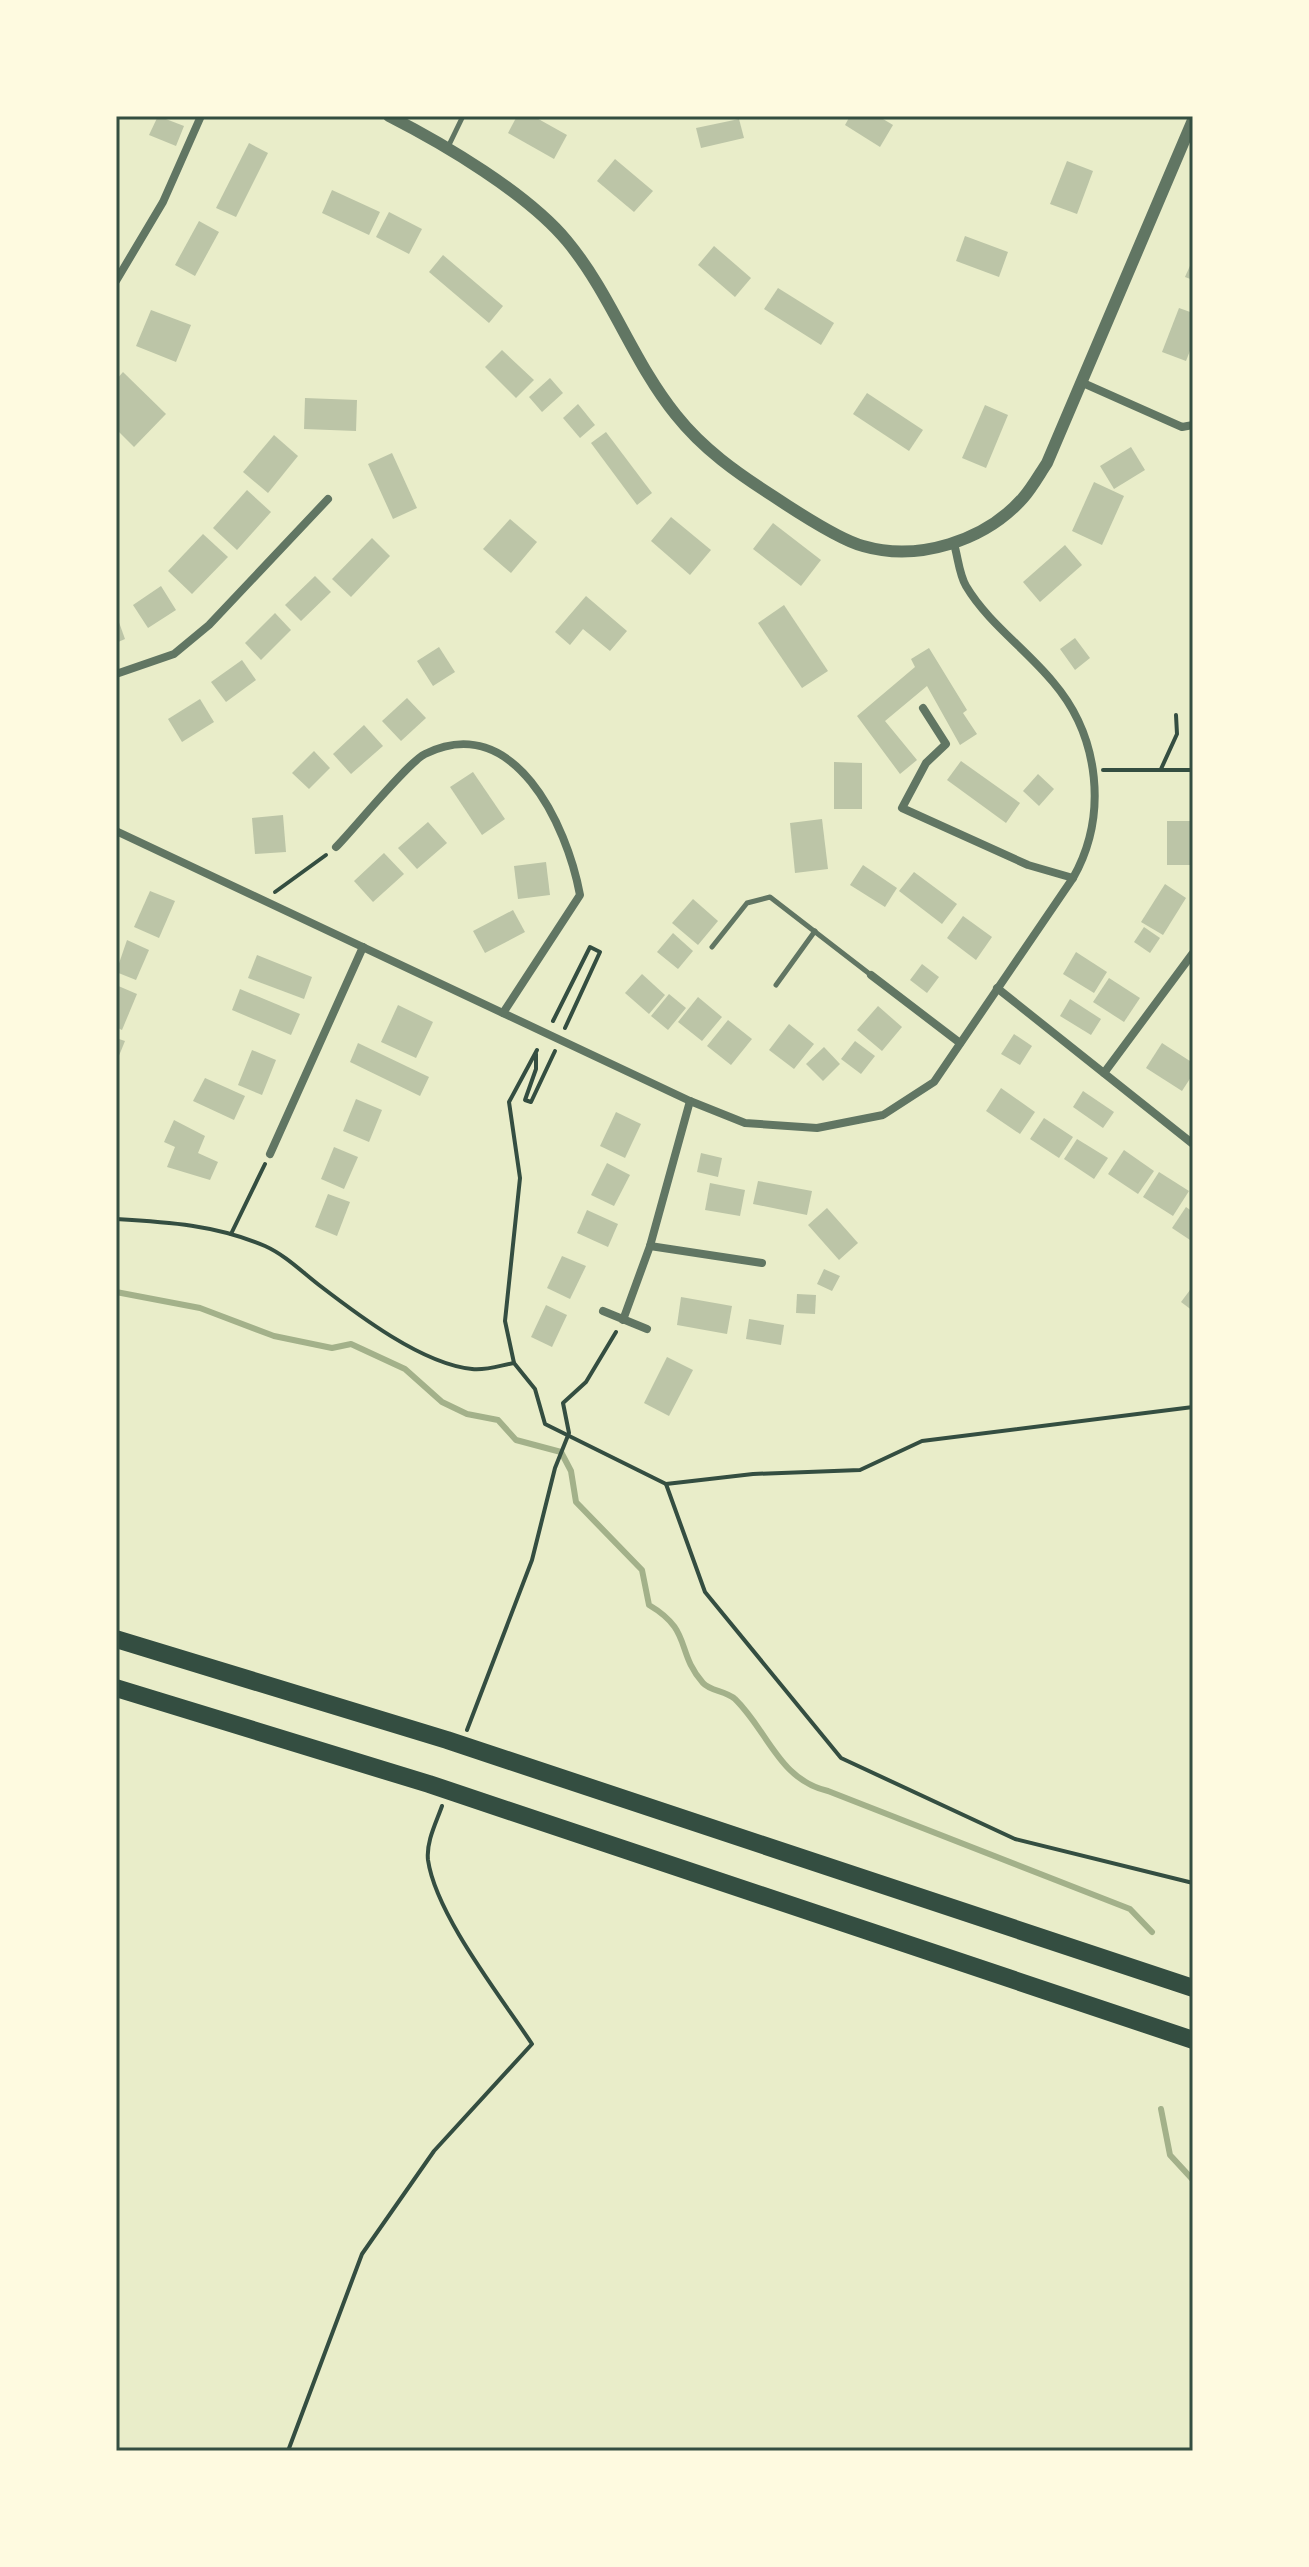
<svg xmlns="http://www.w3.org/2000/svg" width="1309" height="2567" font-family="'Sofia Sans Condensed',sans-serif">
  <style>
    .lines { fill: none; stroke-linecap: round; stroke-linejoin: round }
    .stream { stroke: #a3b18a; stroke-width: 6 }
    .building { fill: #bcc5a7 }
    .path { stroke: #344e41; stroke-width: 4 }
    .service { stroke: #617663; stroke-width: 5 }
    .minor { stroke: #617663; stroke-width: 8 }
    .tertiary { stroke: #617663; stroke-width: 12 }
    .motorway { stroke: #344e41; stroke-width: 18 }
    .neatline { fill: none; stroke: #344e41; stroke-width: 3 }
  </style>
  <rect width="100%" height="100%" fill="#e9edc9"/>
  <g class="lines">
    <g class="stream">
      <path d="M116 1292 200 1308 274 1336 332 1348 351 1344 405 1369 442 1402 467 1414 498 1420 516 1440 561 1452 571 1471 576 1502 642 1570 649 1605C693 1631 675 1651 703 1683 710 1691 726 1691 735 1699 768 1731 779 1780 828 1791L1130 1909 1152 1932"/>
      <path d="M1161 2109 1170 2155 1193 2180"/>
    </g>
  </g>
  <g class="building">
    <path d="M158 116 184 126 176 146 149 135Z"/>
    <path d="M517 116H533L567 135 554 159 508 133Z"/>
    <path d="M850 116H878L893 125 880 147 845 125Z"/>
    <path d="M739 119 744 138 701 148 696 128Z"/>
    <path d="M249 143 268 153 236 217 216 208Z"/>
    <path d="M615 159 653 191 634 212 597 181Z"/>
    <path d="M1067 161 1093 171 1077 214 1050 204Z"/>
    <path d="M332 190 380 212 369 235 322 213Z"/>
    <path d="M389 212 422 229 409 254 376 237Z"/>
    <path d="M199 221 219 232 195 276 175 265Z"/>
    <path d="M965 236 1008 252 999 277 956 261Z"/>
    <path d="M714 246 751 278 735 297 698 265Z"/>
    <path d="M443 255 503 306 489 323 429 272Z"/>
    <path d="M1193 259V280L1185 277Z"/>
    <path d="M778 288 834 323 821 345 764 309Z"/>
    <path d="M1179 308 1193 313V343L1186 361 1162 352Z"/>
    <path d="M151 310 191 325 176 362 136 346Z"/>
    <path d="M502 350 534 380 516 398 485 367Z"/>
    <path d="M123 372 166 414 134 447 116 429V380Z"/>
    <path d="M550 378 563 393 542 412 529 397Z"/>
    <path d="M867 393 923 430 909 451 853 414Z"/>
    <path d="M305 398 357 400 356 431 304 429Z"/>
    <path d="M578 404 595 425 580 438 563 418Z"/>
    <path d="M985 405 1008 415 986 468 962 458Z"/>
    <path d="M606 432 652 493 637 505 591 443Z"/>
    <path d="M274 435 298 456 268 493 243 472Z"/>
    <path d="M1131 447 1145 470 1114 489 1100 466Z"/>
    <path d="M392 453 417 508 393 519 368 464Z"/>
    <path d="M1094 482 1124 496 1102 545 1072 531Z"/>
    <path d="M247 490 271 512 237 550 213 528Z"/>
    <path d="M671 517 711 550 690 575 651 541Z"/>
    <path d="M510 519 537 542 511 573 483 549Z"/>
    <path d="M773 523 821 560 801 586 753 549Z"/>
    <path d="M203 534 228 557 192 594 168 571Z"/>
    <path d="M372 538 390 556 351 597 332 579Z"/>
    <path d="M1065 545 1082 565 1040 602 1023 582Z"/>
    <path d="M315 576 331 592 301 621 285 605Z"/>
    <path d="M161 586 176 610 148 628 133 605Z"/>
    <path d="M586 596 627 631 610 651 583 629 570 645 555 632Z"/>
    <path d="M784 605 828 671 802 688 758 623Z"/>
    <path d="M275 613 291 630 261 660 245 643Z"/>
    <path d="M116 614 125 639 116 643Z"/>
    <path d="M1075 638 1090 658 1075 670 1060 649Z"/>
    <path d="M439 647 455 672 433 686 417 661Z"/>
    <path d="M929 648 967 710 963 713 977 734 960 745 927 686 885 721 917 760 900 774 857 716 915 667 911 659Z"/>
    <path d="M242 660 256 680 226 702 211 682Z"/>
    <path d="M407 698 426 718 401 741 382 721Z"/>
    <path d="M200 699 214 722 182 742 168 719Z"/>
    <path d="M364 725 383 746 351 774 333 754Z"/>
    <path d="M314 751 330 768 309 789 292 773Z"/>
    <path d="M961 761 1020 803 1006 823 947 780Z"/>
    <path d="M834 762 862 763V809H834Z"/>
    <path d="M473 772 505 819 482 835 450 787Z"/>
    <path d="M1038 774 1054 789 1039 806 1023 791Z"/>
    <path d="M283 815 286 852 255 854 252 818Z"/>
    <path d="M822 819 828 869 795 873 790 823Z"/>
    <path d="M1167 821H1192L1191 865H1167Z"/>
    <path d="M428 822 447 843 417 869 398 848Z"/>
    <path d="M384 853 404 874 373 902 354 881Z"/>
    <path d="M546 862 550 895 518 899 514 866Z"/>
    <path d="M863 865 897 888 885 907 850 885Z"/>
    <path d="M914 872 957 904 942 924 899 891Z"/>
    <path d="M1165 884 1186 898 1163 935 1141 922Z"/>
    <path d="M150 891 175 901 159 938 134 927Z"/>
    <path d="M693 899 718 921 698 945 672 923Z"/>
    <path d="M513 910 525 932 485 953 473 931Z"/>
    <path d="M963 916 992 937 976 960 947 938Z"/>
    <path d="M1144 927 1160 938 1150 953 1134 942Z"/>
    <path d="M673 933 693 951 678 969 657 952Z"/>
    <path d="M127 940 149 950 136 980 116 972Z"/>
    <path d="M1076 952 1107 972 1094 993 1063 974Z"/>
    <path d="M257 955 312 977 304 999 248 978Z"/>
    <path d="M922 964 939 977 927 993 910 980Z"/>
    <path d="M642 974 665 995 649 1014 625 993Z"/>
    <path d="M1109 978 1140 998 1124 1022 1093 1002Z"/>
    <path d="M116 985 137 994 122 1030 116 1027Z"/>
    <path d="M240 989 300 1014 291 1035 232 1010Z"/>
    <path d="M669 994 686 1008 668 1030 651 1016Z"/>
    <path d="M698 997 722 1017 702 1041 678 1022Z"/>
    <path d="M1070 999 1101 1019 1091 1035 1060 1016Z"/>
    <path d="M398 1005 433 1022 416 1058 381 1042Z"/>
    <path d="M878 1006 902 1027 882 1051 857 1030Z"/>
    <path d="M728 1020 752 1039 731 1065 707 1046Z"/>
    <path d="M789 1024 814 1044 794 1069 769 1050Z"/>
    <path d="M1014 1034 1032 1046 1020 1065 1001 1054Z"/>
    <path d="M116 1038 125 1041 116 1063Z"/>
    <path d="M855 1041 875 1056 861 1074 841 1059Z"/>
    <path d="M358 1043 429 1077 420 1096 350 1062Z"/>
    <path d="M1162 1043 1193 1063V1074L1182 1091 1146 1068Z"/>
    <path d="M824 1047 840 1064 823 1081 806 1064Z"/>
    <path d="M252 1050 276 1060 262 1095 238 1085Z"/>
    <path d="M205 1078 245 1096 234 1120 193 1101Z"/>
    <path d="M1001 1088 1035 1112 1020 1134 986 1111Z"/>
    <path d="M1083 1091 1114 1112 1103 1128 1073 1107Z"/>
    <path d="M356 1099 382 1110 369 1142 343 1131Z"/>
    <path d="M616 1112 641 1124 625 1158 600 1146Z"/>
    <path d="M1044 1118 1073 1137 1059 1158 1030 1139Z"/>
    <path d="M174 1120 205 1136 198 1153 218 1162 210 1180 167 1167 175 1147 164 1142Z"/>
    <path d="M1077 1139 1108 1158 1094 1179 1064 1159Z"/>
    <path d="M334 1147 358 1157 344 1189 321 1179Z"/>
    <path d="M1124 1150 1154 1171 1138 1194 1108 1174Z"/>
    <path d="M701 1153 722 1158 718 1177 697 1172Z"/>
    <path d="M607 1163 630 1175 614 1206 591 1195Z"/>
    <path d="M1159 1172 1189 1191 1173 1216 1143 1197Z"/>
    <path d="M758 1181 812 1191 807 1215 753 1204Z"/>
    <path d="M710 1183 745 1190 740 1216 705 1210Z"/>
    <path d="M328 1194 350 1202 337 1236 315 1227Z"/>
    <path d="M1186 1207 1193 1212V1242L1172 1228Z"/>
    <path d="M827 1208 858 1243 839 1260 808 1225Z"/>
    <path d="M587 1210 618 1224 608 1247 577 1233Z"/>
    <path d="M562 1256 586 1266 570 1299 547 1288Z"/>
    <path d="M824 1269 840 1276 832 1291 817 1284Z"/>
    <path d="M1193 1286V1311L1181 1302Z"/>
    <path d="M797 1294 816 1295 815 1314 796 1313Z"/>
    <path d="M681 1297 732 1306 727 1334 677 1325Z"/>
    <path d="M546 1305 567 1315 552 1347 531 1337Z"/>
    <path d="M749 1319 784 1325 781 1345 746 1339Z"/>
    <path d="M667 1357 693 1370 669 1416 644 1403Z"/>
  </g>
  <g class="lines">
    <g class="path">
      <path d="M1161 769 1177 734 1176 715"/>
      <path d="M1103 770H1193"/>
      <path d="M275 892 326 855"/>
      <path d="M553 1021 590 947 600 952 565 1028"/>
      <path d="M537 1050 509 1102 520 1178 505 1321 514 1363 535 1389 545 1424 666 1484 753 1474 860 1470 922 1441 1193 1407"/>
      <path d="M536 1054V1069L525 1100 531 1102 555 1051"/>
      <path d="M116 1219C168 1222 216 1225 265 1246 285 1255 301 1271 319 1285 358 1315 422 1364 472 1369 485 1371 502 1365 514 1363"/>
      <path d="M231 1234 265 1164"/>
      <path d="M666 1484 705 1592 841 1758 1015 1839 1193 1883"/>
      <path d="M467 1730 532 1560 555 1468 569 1433 563 1403 586 1382 616 1332"/>
      <path d="M288 2451 362 2254 434 2151 532 2044C501 1997 436 1915 428 1860 426 1842 436 1823 442 1806"/>
    </g>
    <g class="service">
      <path d="M448 147 463 116"/>
      <path d="M712 947 747 903 770 897 871 975"/>
      <path d="M776 985 815 931"/>
    </g>
    <g class="minor">
      <path d="M116 281 163 202 201 116"/>
      <path d="M1083 383 1182 427 1193 425"/>
      <path d="M116 674 174 654 209 625 328 499"/>
      <path d="M923 708 946 744 926 763 902 808 1028 865 1073 878"/>
      <path d="M116 831 690 1101 745 1123 817 1128 883 1115 934 1082 1073 878C1108 816 1100 737 1053 682 1026 649 988 623 966 586 959 574 958 557 954 544"/>
      <path d="M336 847C353 830 408 762 425 754 514 710 567 825 580 895L503 1013"/>
      <path d="M871 975 960 1043"/>
      <path d="M997 988 1193 1144"/>
      <path d="M1104 1073 1193 953"/>
      <path d="M270 1154 363 947"/>
      <path d="M650 1246 762 1263"/>
      <path d="M603 1311 647 1329"/>
      <path d="M623 1320 650 1246 690 1101"/>
    </g>
    <path class="tertiary" d="M389 116C444 144 527 193 567 241 611 294 633 362 676 415 703 449 737 473 773 496 794 510 840 540 863 546 918 562 985 541 1023 498 1032 488 1039 475 1047 463L1193 120"/>
    <g class="motorway">
      <path d="M116 1639 447 1740 1193 1988"/>
      <path d="M116 1688 429 1784 1193 2040"/>
    </g>
  </g>
  <rect width="1309" height="2567" fill="none" stroke="#fefae0" stroke-width="236"/>
  <rect x="118" y="118" width="1073" height="2331" class="neatline"/>
</svg>
